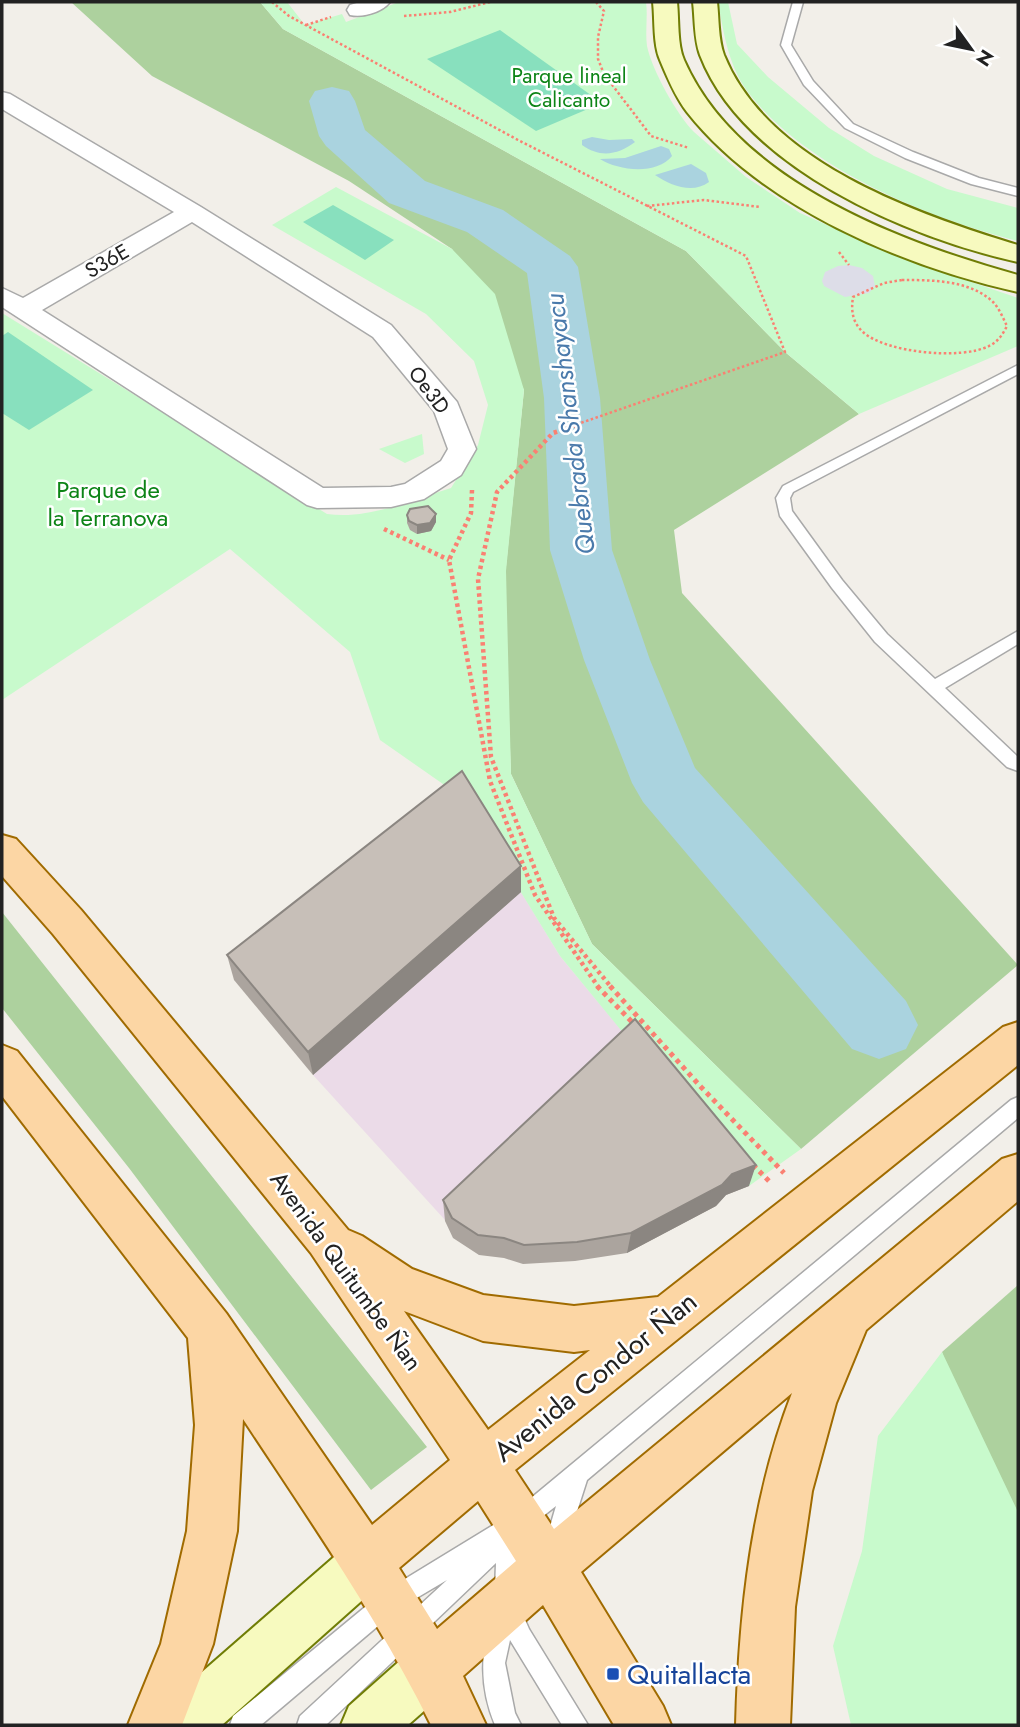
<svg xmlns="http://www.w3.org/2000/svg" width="1020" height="1727" font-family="Jost,sans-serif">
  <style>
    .industrial { fill: #ebdbe8 }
    .forest { fill: #add19e }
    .park { fill: #c8facc }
    .pitch { fill: #88e0be }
    .plaza { fill: #dddde8 }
    .water { fill: #aad3df }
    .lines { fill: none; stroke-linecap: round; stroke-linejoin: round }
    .river { fill: #aad3df; fill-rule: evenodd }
    .service-casing { stroke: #a9a9a9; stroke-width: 3 }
    .minor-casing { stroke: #a9a9a9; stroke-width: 3 }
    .secondary-casing { stroke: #707d05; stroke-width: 4 }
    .primary-casing { stroke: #a06b00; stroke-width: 4 }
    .path-far2 { stroke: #fa8072; stroke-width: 2.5; stroke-dasharray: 2.5 2.5; stroke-linecap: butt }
    .path-far1 { stroke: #fa8072; stroke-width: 4.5; stroke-dasharray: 3.5 3.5; stroke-linecap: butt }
    .path { stroke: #fa8072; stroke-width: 5; stroke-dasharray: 4.5 4.5; stroke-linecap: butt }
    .service { fill: #fff; fill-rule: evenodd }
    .minor { fill: #fff; fill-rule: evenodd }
    .secondary { fill: #f7fabf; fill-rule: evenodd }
    .primary { fill: #fcd6a4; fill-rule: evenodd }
    .wall { fill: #aba49e }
    .shaded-wall { fill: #8b8681 }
    .building { fill: #c7bfb8; stroke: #8b8681; stroke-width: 2 }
    .transit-dot { fill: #1a4fb4; stroke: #fff; stroke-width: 2.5 }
    .labels { text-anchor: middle; stroke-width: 5; stroke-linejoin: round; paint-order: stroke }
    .far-park-label { font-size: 21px; fill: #0c8416; stroke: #fff }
    .far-street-label { font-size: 21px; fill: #222; stroke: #fff }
    .park-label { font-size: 24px; fill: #0c8416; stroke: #fff }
    .street-label { font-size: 24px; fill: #222; stroke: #fff }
    .water-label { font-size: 26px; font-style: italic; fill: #4a7aab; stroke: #fff }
    .near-street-label { font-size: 28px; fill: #222; stroke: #fff }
    .near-transit-label { font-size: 28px; fill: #164399; stroke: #fff; text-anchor: start }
  </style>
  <rect width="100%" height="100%" fill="#f2efe9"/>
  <path class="industrial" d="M521 892 560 956 632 1043 445 1220 313 1075Z"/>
  <g class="forest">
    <path d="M71 2H260L283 29 686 251 785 352 859 414 674 530 682 593 1018 965 801 1149 592 944 511 774 504 586 524 390 452 249 349 181 152 76Z"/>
    <path d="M2 912 427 1447 371 1490 129 1168 2 1008Z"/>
    <path d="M1018 1285V1596L942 1352Z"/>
  </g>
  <g class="park">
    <path d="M260 2H287L305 25 342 14 346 22 399 2H646C648 16 645 31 647 46 652 70 677 115 694 132L746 177 800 213 904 259 1018 298V346L859 414 785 352 686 251 283 29Z"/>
    <path d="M718 2H728L737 44 768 77 829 128 874 156 947 189 1018 208V241C930 219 809 169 751 96 729 69 724 35 718 2Z"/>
    <path d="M336 187 452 249 495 294 524 390 506 571 511 774 592 944 801 1149 749 1186 560 956 463 798 380 740 350 652 230 549 2 700V313L327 514C368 520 411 500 451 488L478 445 488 405 474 361 426 314 272 225Z"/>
    <path d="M422 434 424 454 405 463 379 449Z"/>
    <path d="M942 1352 1018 1512V1725H851L833 1646 862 1551 878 1436Z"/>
  </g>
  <g class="pitch">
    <path d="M500 30 602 103 536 131 427 59Z"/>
    <path d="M333 205 394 240 365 260 303 222Z"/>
    <path d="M8 332 93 390 29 430 2 413V336Z"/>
  </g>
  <path class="plaza" d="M849 265 862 268 873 276 875 286 869 293 845 297 824 286 822 281 825 272 838 266Z"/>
  <g class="water">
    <path d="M592 137 609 140 632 139 635 142C618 155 600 158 582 145V140Z"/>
    <path d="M661 146 669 149 672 156C657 175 619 171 600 159L625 158Z"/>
    <path d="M691 164 706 173 709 182C693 194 671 186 655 175Z"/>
  </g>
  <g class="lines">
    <path class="river" d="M332 87 349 91 355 101 365 130 425 181 503 210 570 256 578 267 600 398 612 550 650 660 695 768 906 1001 918 1025 906 1049 879 1059 852 1049 643 802 632 783 584 660 550 550 544 398 527 273 467 232 389 203 326 146 319 136 309 101 315 91Z"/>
    <g class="service-casing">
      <g id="service">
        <path d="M793 2H803L791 45 813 81 853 124 913 152 979 178 1018 188V196L971 184 905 158 845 128 804 85 781 45Z"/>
        <path d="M1018 365V374L793 492 790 498 792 511 842 580 887 634 935 679 1018 631V644L945 688 1018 757V771L1007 767 875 642 832 588 780 516 776 498 783 486Z"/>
        <path d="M1018 1097V1118L587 1480 564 1552 556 1555 548 1552 545 1544 556 1506 519 1535V1591L516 1599 529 1629 588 1725H562L510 1640 505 1663 515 1713 521 1725H495C480 1689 479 1650 494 1614L499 1611 501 1600 495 1591 496 1563 326 1725H297L300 1716 447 1580 398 1609 261 1725H230L233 1716 382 1593 513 1513 1011 1100Z"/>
      </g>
    </g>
    <g class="minor-casing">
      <g id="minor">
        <path d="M360 2H390C382 12 363 18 350 15L347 10 350 5Z"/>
        <path d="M2 92 10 94 201 207 391 325 457 402 476 449 461 475 424 499 391 507 317 508 307 505 2 307V288L23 298 174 212 2 109ZM192 222 373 337 434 411 448 449 441 461 405 484 391 487 323 488 42 310Z"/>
      </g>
    </g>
    <g class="secondary-casing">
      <g id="secondary">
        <path d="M653 2H677C679 20 677 44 684 60 737 181 899 242 1018 275V292C902 266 762 207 687 112 676 98 667 77 660 60 653 44 655 20 653 2Z"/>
        <path d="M693 2H717C719 18 718 39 724 55 767 162 916 214 1018 245V262C908 238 743 167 700 55 694 39 695 18 693 2Z"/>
        <path d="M367 1537 385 1544 392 1562 385 1580 222 1725H155L163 1706 349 1544Z"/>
        <path d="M431 1643 450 1650 457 1669 450 1688 408 1725H341L349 1706 412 1650Z"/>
      </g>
    </g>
    <g class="primary-casing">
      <path id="primary" d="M2 835 16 839 81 910 348 1230 362 1236 412 1269 483 1295 574 1306 658 1297 1003 1027 1018 1022V1065L515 1470 554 1529 1002 1159 1018 1154V1201L866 1330 836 1403 812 1491 795 1607 790 1725H736C739 1613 751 1499 792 1393L581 1572 663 1706 671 1725H614L543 1605 463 1676 486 1725H431C378 1618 309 1519 243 1419L237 1531 213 1644 182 1725H128L161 1644 187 1531 195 1425 188 1338 2 1096V1045L17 1051 226 1313 372 1525 450 1460 311 1253 53 934 2 876ZM404 1311 483 1341 574 1352 590 1350 488 1430ZM478 1501 516 1561 437 1629 399 1568Z"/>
    </g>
    <g class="path-far2">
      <path d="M272 2 289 16 518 140 746 256 785 352 572 426"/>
      <path d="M596 2 604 11 598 37V59L604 74 651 136 689 148"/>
      <path d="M404 16 450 12 490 2"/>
      <path d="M306 25 331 17"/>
      <path d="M647 206 704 200 760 207"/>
      <path d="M839 252 849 265"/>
      <path d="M902 280C932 280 970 280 993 302 999 308 1003 318 1007 326 1003 334 998 342 989 346 962 360 886 353 863 332 852 322 851 310 853 297L884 283Z"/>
    </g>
    <g class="path-far1">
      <path d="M577 425 553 433 497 492 478 579 491 757 554 918 612 988"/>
      <path d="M472 490 471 513 449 560 490 781 535 895 599 988"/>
      <path d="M384 529 449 560"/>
    </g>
    <g class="path">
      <path d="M597 986 635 1025"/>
      <path d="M610 986 701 1087 784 1173"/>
      <path d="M753 1165 772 1184"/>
    </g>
    <use href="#service" class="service"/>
    <use href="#minor" class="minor"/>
    <use href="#secondary" class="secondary"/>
    <use href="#primary" class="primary"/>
  </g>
  <g class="wall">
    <path d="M436 514V522L431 531 417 534 410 530 407 523V515Z"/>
    <path d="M521 866V892L313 1075 234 980 227 955Z"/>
    <path d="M749 1186 726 1195 716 1206 627 1253 575 1261 523 1264 504 1258 479 1255 453 1238 445 1221 443 1200Z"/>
  </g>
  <g class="shaded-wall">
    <path d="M436 514V522L431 531 417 534V525Z"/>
    <path d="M521 866V892L313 1075 308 1052Z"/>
    <path d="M756 1165 749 1186 726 1195 716 1206 627 1253 631 1233 732 1174Z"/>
  </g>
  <g class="building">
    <path d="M428 506 436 514 430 523 417 525 409 521 407 515 410 509Z"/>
    <path d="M462 771 521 866 308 1052 227 955Z"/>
    <path d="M635 1019 756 1165 732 1174 722 1185 631 1233 577 1242 524 1245 504 1238 478 1235 452 1218 443 1200Z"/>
  </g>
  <rect class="transit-dot" x="606" y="1667" width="14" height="14" rx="3.5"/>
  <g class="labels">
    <g class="far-park-label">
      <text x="569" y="83">Parque lineal<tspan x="569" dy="24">Calicanto</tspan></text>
    </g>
    <g class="far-street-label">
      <text transform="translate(107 261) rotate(-30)" y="7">S36E</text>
      <text transform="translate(429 390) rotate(53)" y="7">Oe3D</text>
    </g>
    <g class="park-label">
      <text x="108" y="498">Parque de<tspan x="108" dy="28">la Terranova</tspan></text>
    </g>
    <g class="street-label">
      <text transform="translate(346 1271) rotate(54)" y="8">Avenida Quitumbe Ñan</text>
    </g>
    <g class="water-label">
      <text transform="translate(570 424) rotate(-97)" y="9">Quebrada Shanshayacu</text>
    </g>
    <g class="near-street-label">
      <text transform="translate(595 1376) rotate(-39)" y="10">Avenida Condor Ñan</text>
    </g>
    <g class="near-transit-label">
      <text x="627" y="1684">Quitallacta</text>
    </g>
  </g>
  <rect width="1020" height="1727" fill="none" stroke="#222222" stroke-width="7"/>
  <g transform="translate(971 49) rotate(123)" stroke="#ffffff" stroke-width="5" paint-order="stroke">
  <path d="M0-5L12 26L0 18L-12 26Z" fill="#222222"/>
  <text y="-10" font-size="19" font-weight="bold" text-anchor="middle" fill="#222222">N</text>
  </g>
</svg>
